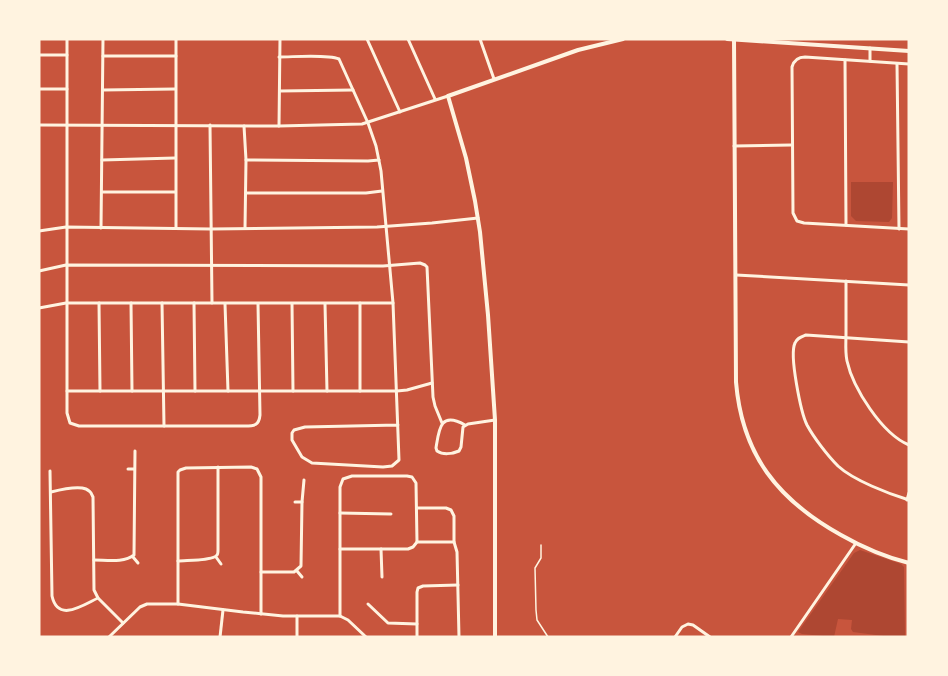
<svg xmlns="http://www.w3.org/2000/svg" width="948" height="676" font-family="'PT Serif',serif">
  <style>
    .green { fill: #ae4732 }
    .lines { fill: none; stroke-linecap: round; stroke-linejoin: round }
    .service { stroke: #fff3e0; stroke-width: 1.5 }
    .minor { stroke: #fff3e0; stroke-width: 3 }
    .tertiary { stroke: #fff3e0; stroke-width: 4 }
  </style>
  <rect width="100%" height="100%" fill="#c8553d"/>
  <g class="green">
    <path d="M851 182H893L892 218 889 222 856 221 851 216Z"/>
    <path d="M860 550 901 564 904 567 905 636 891 637 853 632 851 629 852 620 838 619 834 637 802 634 798 632 854 553Z"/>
  </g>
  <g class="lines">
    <path class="service" d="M541 545V558L535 568 536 610 537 620 548 637"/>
    <g class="minor">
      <path d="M67 39V413L70 423 79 426H245C255 426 259 425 260 415L258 304"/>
      <path d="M176 39V228"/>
      <path d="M367 39 400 112"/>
      <path d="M408 39 435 99"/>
      <path d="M480 39 494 79"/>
      <path d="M870 48V61"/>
      <path d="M39 55H67"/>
      <path d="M103 56H176"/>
      <path d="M279 57C294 57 327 54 339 59L368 123 376 146 381 171 393 303 399 460 392 466 383 467 312 463 302 457 292 440V433L294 430 305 427 398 425"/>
      <path d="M845 60 846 225"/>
      <path d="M897 64 899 229"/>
      <path d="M909 64 805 57C798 57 794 60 792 67L793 213 797 221 804 223 909 229"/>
      <path d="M39 89H67"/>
      <path d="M103 90 175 89"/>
      <path d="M280 91 353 90"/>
      <path d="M39 125 279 126 362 124 448 96"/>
      <path d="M210 125 212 303"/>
      <path d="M244 126 246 160 245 228"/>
      <path d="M279 126 280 39"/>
      <path d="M734 146 791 145"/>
      <path d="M102 160 175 158"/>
      <path d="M246 160 368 161 379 160"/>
      <path d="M102 192H175"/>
      <path d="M246 193H366L382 191"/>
      <path d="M101 228 103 39"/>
      <path d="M39 231 66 227 211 229 377 227 432 223 478 218"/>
      <path d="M39 271 66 265 383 266 420 263 425 265 427 267 433 397 435 406 442 423"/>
      <path d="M736 275 909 285"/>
      <path d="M846 281C846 298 846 316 846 333 846 342 845 352 847 361 853 388 882 434 909 445"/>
      <path d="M99 303 100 391"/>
      <path d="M131 303 132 391"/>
      <path d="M162 303 164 426"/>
      <path d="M194 303 195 391"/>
      <path d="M225 304 228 391"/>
      <path d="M292 304 293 391"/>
      <path d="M325 304 327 391"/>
      <path d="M39 308 66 303H393"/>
      <path d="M909 342 806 335C801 337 797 338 795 343 789 355 801 413 807 425 814 438 828 456 838 466 853 480 889 494 909 500"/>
      <path d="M67 391H397L407 390 432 383"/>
      <path d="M360 391V303"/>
      <path d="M465 425C440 411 439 429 436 448L437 451C443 455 452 454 459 451L461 447 463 427 468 424 495 420"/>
      <path d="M128 469H134"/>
      <path d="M50 471 52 596C58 623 83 605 98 598"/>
      <path d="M51 492C59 490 78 486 86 489 91 491 91 493 93 497L94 590 98 598 123 623"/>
      <path d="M907 500 909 493"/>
      <path d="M295 502H302"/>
      <path d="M417 508H446L451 510 454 516V542"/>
      <path d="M340 513 391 514"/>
      <path d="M340 549H408L413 547 417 542H454L457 552 459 637"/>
      <path d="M381 549 382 577"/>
      <path d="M133 557 138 563"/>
      <path d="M216 557 221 564"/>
      <path d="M94 560C107 560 124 563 134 555L135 451"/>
      <path d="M178 561C186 560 213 561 217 555 218 554 218 552 218 550V467"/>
      <path d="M908 562V637"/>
      <path d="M297 571 302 577"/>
      <path d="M261 572H294L301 566 302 502 304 480"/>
      <path d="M178 604V472L180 470 186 468 251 467 257 469 261 477V614"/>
      <path d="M368 604 388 623 417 624"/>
      <path d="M297 616V637"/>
      <path d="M340 616V487L343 479 352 476H407L412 477 416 483 417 542"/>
      <path d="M109 637 140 607 147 604H178L243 612 283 616H340L348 620 366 637"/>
      <path d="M220 637 223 610"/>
      <path d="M417 637V592L418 588 423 586 458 585"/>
      <path d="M675 637 682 627 688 624 693 625 710 637"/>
      <path d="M791 637 856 543"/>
    </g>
    <g class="tertiary">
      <path d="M727 39 909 51"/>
      <path d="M734 39 736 382C742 455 778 500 841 535 862 547 885 557 909 563"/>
      <path d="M495 637V420L488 315 480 232 475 201 466 158 448 96 578 50 623 39"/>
    </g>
  </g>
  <rect width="948" height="676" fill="none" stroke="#fff3e0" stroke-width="81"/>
</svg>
